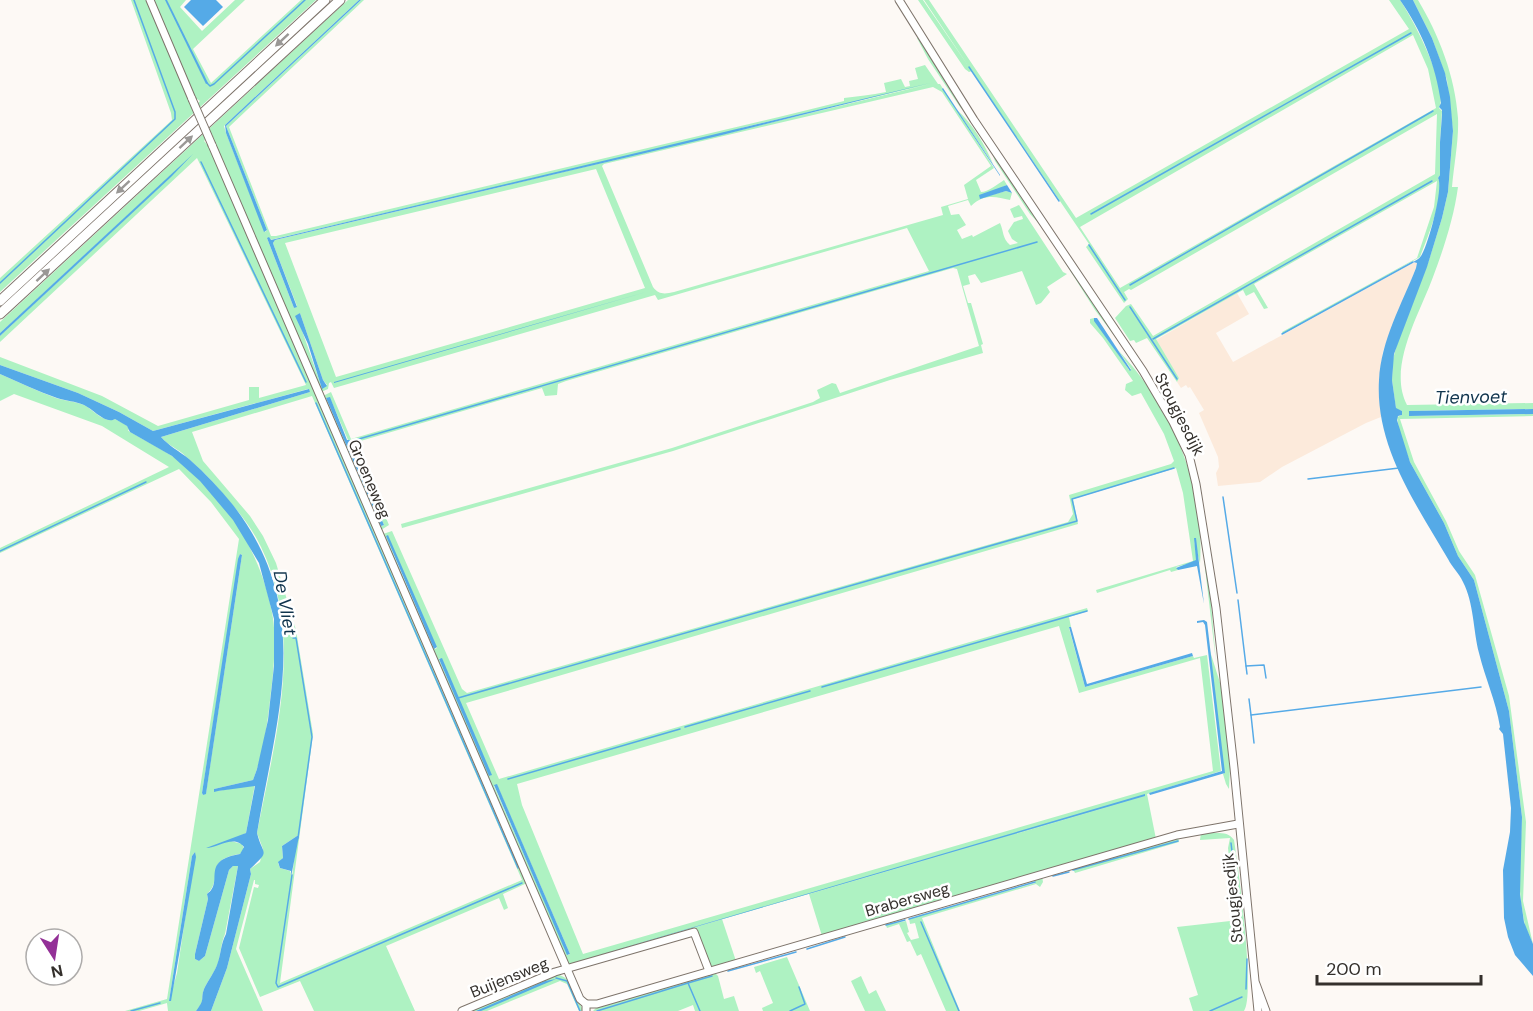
<svg xmlns="http://www.w3.org/2000/svg" width="1533" height="1011" font-family="'DM Sans',sans-serif">
  <style>
    .built { fill: #fceadb }
    .green { fill: #aef2c2; fill-rule: evenodd }
    .water { fill: #55aae7 }
    .lines { fill: none; stroke-linecap: round; stroke-linejoin: round }
    .stream { stroke: #55aae7; stroke-width: 1.5 }
    .minor-casing { stroke: #7e746b; stroke-width: 9 }
    .highway-casing { stroke: #7e746b; stroke-width: 11 }
    .minor { stroke: #fff; stroke-width: 7 }
    .highway { stroke: #fff; stroke-width: 9 }
    .minor-bridge-casing { stroke: #7e746b; stroke-width: 9; stroke-linecap: butt }
    .minor-bridge { stroke: #fff; stroke-width: 7 }
    .oneway { fill: #9a9896 }
    .labels { text-anchor: middle; stroke-width: 5; stroke-linejoin: round; paint-order: stroke }
    .street-label { font-size: 16px; fill: #34302c; stroke: #fff }
    .water-label { font-size: 18px; font-style: italic; fill: #10344d; stroke: #fff }
  </style>
  <rect width="100%" height="100%" fill="#fdf9f5"/>
  <path class="built" d="M1413 263H1417L1416 268 1383 351 1379 381 1381 417 1366 423 1282 467 1260 482 1218 486 1216 473 1219 467 1218 457 1199 413 1204 410 1190 387 1188 388 1186 385 1181 388 1177 382 1179 378 1156 340 1237 293 1249 314 1216 333 1233 362Z"/>
  <g class="green">
    <path d="M131 0H147L192 109 200 101 194 97 152 0H186L180 7 202 31 235 0H245L193 49 211 83 301 0H316L0 292V278L172 120 171 113Z"/>
    <path d="M348 0H359L224 126 226 133 265 232 267 230 226 126 361 0H364L229 127 271 236H276L783 116 844 101V98C858 96 871 95 886 92L884 83 901 79 905 87 910 86 909 81 918 79 915 68 925 65 938 84H940L994 168 976 180 981 192C988 192 998 184 1004 180L1007 185 980 198 1006 191 1012 193 1010 200C995 196 983 194 971 206L968 200 948 206 951 215 959 214 966 225 957 230 962 239 972 235 973 237 1000 223C1004 232 1002 238 1010 245L1018 243 1012 239 1008 231 1014 222 1023 219 1022 216 1014 218 1010 209 1019 205 1063 272 1067 274 1047 287 1050 292 1041 303 1036 305 1022 271 981 283 975 274 968 276 970 284 963 286 968 303H971L983 344 981 345 983 353 890 380 673 451 402 528 401 524 672 448 813 402 820 398 817 390 832 383 836 384 840 393 979 346 957 269 953 268 566 381 558 384 557 395 545 396 542 388 357 442 356 447 389 525 381 530 323 396 331 392 351 439 929 271 907 228 658 300 655 295 334 388 331 382 329 383 328 389 321 392 215 143 212 134 204 141 209 146 527 883 503 894 508 908 504 910 499 898 386 946 415 1011H314L300 981 260 997 239 948 254 887 258 888 259 885 255 884V880H254L236 949 263 1011H211L227 968 251 874 250 869 260 862 263 849 257 833C275 739 305 638 261 547 252 528 238 511 224 495 212 480 197 466 182 453 175 448 166 443 161 437L310 392 308 389 153 431 119 412 78 393 0 365V357L102 396 158 426 249 400V387H259V398L306 385 197 158 0 342V336L193 155 0 333V322ZM930 84 716 136 745 127ZM933 87 942 92 991 166 964 185 968 199 941 207 943 215 674 292C665 294 659 295 653 287L602 166 604 164ZM708 138 275 240 273 243 274 246 297 306 294 308 267 238 270 240ZM596 169 645 288 336 377 285 243ZM300 313 323 380 327 385 322 388 297 316ZM312 396 522 880 280 983 313 734 296 630 276 563 263 536 250 516 203 461 192 432ZM326 398H330L348 440 351 441V449L384 525 381 526ZM297 836 292 877 290 871 280 868 278 863 283 858 282 846Z"/>
    <path d="M918 0H923L969 67 924 0H929L1076 218 1409 29 1389 0H1400C1413 19 1449 87 1439 108L1442 111 1440 142V175L1438 178C1447 191 1426 241 1420 257L1283 334 1282 332 1417 258 1434 207 1437 181 1254 284 1268 308 1264 309 1254 292 1246 296 1243 290 1156 339 1179 378 1177 382 1147 338 1136 343 1134 340 1130 341 1115 318 1126 306 1131 304 1153 336 1435 174 1437 114 1131 290 1129 289 1124 292 1128 299 1124 303 1086 247 1089 244 972 71 969 72 965 69ZM1413 35 1428 69 1436 108 1120 288 1080 227Z"/>
    <path d="M1413 0H1418C1439 35 1455 76 1458 118 1459 140 1454 164 1452 187H1458C1454 217 1444 248 1433 277 1420 313 1387 367 1407 405L1533 403V409L1410 411V416L1533 414V416L1400 419 1414 462 1446 521 1459 551 1475 575 1509 696 1526 822 1523 901 1533 944 1525 926 1521 903 1519 879 1522 817 1509 711 1474 580 1458 556 1444 523 1410 462 1400 435 1397 417 1402 415V411L1396 409 1392 380 1393 359 1397 344 1429 260 1442 218 1448 192 1453 131 1447 80 1432 38Z"/>
    <path d="M917 38H918L965 112 960 107 928 59Z"/>
    <path d="M957 110C973 124 985 145 993 164Z"/>
    <path d="M992 153 1044 229 1030 214 995 161Z"/>
    <path d="M1059 253H1060L1125 350 1095 310Z"/>
    <path d="M1094 318 1129 370 1131 369 1118 350C1172 407 1205 484 1200 564L1194 539 1197 560 1195 562 1176 567 1178 570 1171 572 1170 570 1097 593 1096 590 1193 561 1183 493 1176 468 1073 499 1078 524 466 703 499 779 1087 608 1088 611 1069 617 1071 627 1069 628 1085 687 1193 656 1194 658 1207 655 1221 771 1147 794 1156 839 822 936 809 894 1145 796 572 963 722 919 736 961 711 967 696 930 568 965 383 534 392 531 462 689 467 693 1068 522 1073 514 1069 495 1171 464 1174 461 1164 434 1141 393 1132 396 1125 390 1126 384 1133 381 1103 338 1090 323V319ZM386 537 437 648 435 649 434 648ZM1059 626 1079 693 1200 658 1213 771 583 954 522 805 517 784ZM440 658 491 774 490 776 439 659ZM497 785 570 954 568 955 494 786Z"/>
    <path d="M0 374C19 382 37 391 56 398 65 401 74 401 84 405 94 410 104 424 115 419 118 421 124 423 127 426 132 432 124 429 132 433 146 441 163 450 175 458 226 495 263 556 273 618 276 637 274 671 271 691 268 720 264 753 253 780L214 789 218 791 255 784 246 833 231 841 242 844 244 849 240 854C202 860 225 878 207 894L208 899 195 954V959L199 961 205 956 229 870 233 866H238L225 934C221 943 221 953 218 963 215 972 208 980 204 989 200 1000 206 1000 196 1011H168L167 1003 139 1011H125L167 999 239 539 211 502 179 469 0 553V548L169 467 102 426 14 394 0 401ZM240 554 242 555 206 793 203 795 202 793ZM195 852 177 973 169 1001 192 856Z"/>
    <path d="M1204 559 1210 592 1216 662Z"/>
    <path d="M1209 648 1221 686 1230 767 1229 789 1226 784 1223 774 1224 773Z"/>
    <path d="M1203 832C1214 835 1227 829 1234 840 1238 866 1256 996 1244 1011H1193L1189 998 1198 995 1177 927 1239 920 1235 918 1228 848 1230 838 1200 840 1201 833Z"/>
    <path d="M1178 837 1179 842 1075 873 1073 869Z"/>
    <path d="M1042 876 1043 882 1040 887 1036 884 922 918 960 1011H946L921 954 917 956 910 941 907 942 899 924 887 928 885 923 904 917 905 918 886 925 906 921 909 932 907 933 911 940 919 938 915 923 910 924 909 919 1035 883V881L908 916Z"/>
    <path d="M787 957 810 1011H763L762 1008 773 1003 760 971 756 973 754 967Z"/>
    <path d="M714 972 718 976 724 999 734 996 739 1011H695L693 1005 678 1011H593L597 1007Z"/>
    <path d="M556 974C573 977 577 997 583 1011H579L567 984 560 981 487 1011H467Z"/>
    <path d="M861 976 869 994 876 990 886 1011H865L851 981Z"/>
  </g>
  <g class="water">
    <path d="M165 0H167L208 83 206 84Z"/>
    <path d="M191 0H216L223 7 203 26 184 7Z"/>
    <path d="M359 0H361L226 126 267 230 264 232 226 133 225 125Z"/>
    <path d="M1400 0H1413L1432 38 1445 73 1450 97 1453 131 1448 192 1442 218 1427 267 1394 354 1392 380 1396 408 1402 411V415L1398 416 1397 420 1410 462 1444 523 1458 556 1474 580 1509 711 1522 817 1520 894 1524 922 1533 944V976L1515 955 1508 937 1504 918 1503 870 1510 832 1511 808 1503 734 1499 729 1500 727C1496 701 1485 678 1479 653 1473 630 1474 603 1463 582 1459 573 1452 567 1448 559 1416 504 1375 447 1379 380 1381 340 1402 304 1416 268L1417 263 1413 262C1416 260 1419 259 1421 256 1428 246 1444 187 1438 178L1440 175V142L1442 115V110L1439 107 1441 103C1436 65 1421 30 1400 0Z"/>
    <path d="M930 83 722 135 275 240 273 243 274 246 297 307 294 308 267 238 269 237 271 240Z"/>
    <path d="M943 88 1000 175V176L942 89Z"/>
    <path d="M193 154 171 177 0 336V333Z"/>
    <path d="M1007 185 1012 193 1006 191 980 199 979 195Z"/>
    <path d="M646 292 334 383V382Z"/>
    <path d="M300 313 323 380 327 386 322 389 308 344 295 316Z"/>
    <path d="M1097 318 1131 370 1130 371 1094 321V318Z"/>
    <path d="M0 365 78 393 119 412 153 431 309 389 310 392 161 437C168 445 180 452 189 459 205 473 220 489 233 505 315 611 277 714 257 833 263 857 271 849 250 869L251 874 227 968 211 1011H196C206 998 200 1000 204 989 208 980 215 972 218 962 221 953 221 943 226 934L238 866H233L229 870 205 956 199 961 195 959V954L208 899 207 894C225 882 199 861 240 854L244 847C234 834 218 848 206 848L246 833 255 786 218 791 214 792V789L253 780 257 769 268 720 274 666V619L259 563 233 520 200 481 172 456 130 432 127 426 115 419C106 425 93 409 84 405 75 401 66 401 57 398 37 391 19 382 0 374Z"/>
    <path d="M330 397 347 440H351V449L384 525 381 526 326 398Z"/>
    <path d="M1533 409V414L1409 416V411Z"/>
    <path d="M388 535 437 647 434 649 386 536Z"/>
    <path d="M1194 538H1196L1204 604 1197 566 1178 570 1176 568 1196 560Z"/>
    <path d="M240 554 242 555 206 794 203 795 202 793 238 559Z"/>
    <path d="M1204 620 1207 622 1225 773 1150 795 1149 793 1222 771 1205 625 1203 622 1197 623V621Z"/>
    <path d="M1069 627H1071L1087 684 1192 653 1193 656 1085 687Z"/>
    <path d="M442 658 492 775 489 776 439 659Z"/>
    <path d="M497 784 570 954 567 955 494 785Z"/>
    <path d="M1145 794V796L572 963Z"/>
    <path d="M297 836H299L291 877V871L280 868 278 862 283 858 282 846Z"/>
    <path d="M195 852 196 857 171 1001H169L192 856Z"/>
    <path d="M556 979 481 1011H476L545 981Z"/>
  </g>
  <g class="lines">
    <g class="stream">
      <path d="M969 67 1059 201"/>
      <path d="M207 83 210 86 214 84 305 0"/>
      <path d="M201 162 306 382"/>
      <path d="M1091 214 1411 33"/>
      <path d="M1089 245 1125 300"/>
      <path d="M0 283 175 119V112L134 0"/>
      <path d="M1130 285 1433 111"/>
      <path d="M1130 307 1177 379"/>
      <path d="M1282 334 1413 262"/>
      <path d="M1153 339 1432 181"/>
      <path d="M316 403 518 868"/>
      <path d="M352 441 1037 242"/>
      <path d="M1308 479 1399 468"/>
      <path d="M1223 497 1237 593"/>
      <path d="M0 551 146 482"/>
      <path d="M1238 600 1246 666"/>
      <path d="M293 638H296L312 737 298 838"/>
      <path d="M1247 674 1246 666 1264 665 1266 678"/>
      <path d="M822 687 1087 611"/>
      <path d="M458 698 1077 521 1072 499 1174 468"/>
      <path d="M1249 699 1251 715"/>
      <path d="M685 727 810 691"/>
      <path d="M1254 743 1251 715 1481 687"/>
      <path d="M508 779 680 729"/>
      <path d="M1231 843 1239 908"/>
      <path d="M1073 870 1178 841"/>
      <path d="M292 875 276 983 278 987 522 883"/>
      <path d="M1053 876 1069 872"/>
      <path d="M909 919 1035 882"/>
      <path d="M921 922 959 1011"/>
      <path d="M886 925 905 920"/>
      <path d="M807 949 845 937"/>
      <path d="M728 971 796 952"/>
      <path d="M556 978 567 981 580 1011"/>
      <path d="M1246 989 1247 959"/>
      <path d="M131 1011 160 1003"/>
      <path d="M597 1011 688 983"/>
      <path d="M700 1011 688 983 712 976"/>
      <path d="M790 1011 805 1004 799 987"/>
      <path d="M1210 1011 1242 997"/>
    </g>
    <g class="minor-casing">
      <g id="minor">
        <path d="M150 0 192 99"/>
        <path d="M899 0 974 120 1143 371 1173 422 1189 455 1196 484 1216 608 1234 768 1258 1011"/>
        <path d="M212 145 560 953 580 999 586 1004V1011"/>
        <path d="M1256 984 1266 1011"/>
        <path d="M586 1004H597L1177 835 1238 824"/>
        <path d="M462 1011 555 972 694 932 709 971"/>
      </g>
    </g>
    <g class="highway-casing">
      <g id="highway">
        <path d="M0 301 325 0"/>
        <path d="M0 314 340 0"/>
      </g>
    </g>
    <use href="#minor" class="minor"/>
    <use href="#highway" class="highway"/>
    <g class="minor-bridge-casing">
      <path id="minor-bridge" d="M192 99 212 145"/>
    </g>
    <use href="#minor-bridge" class="minor-bridge"/>
  </g>
  <defs><path id="oneway-solid" d="M-6-.8H1V-3.2L6.5 0L1 3.2V.8H-6Z" transform="scale(1.5)"/></defs>
  <g class="oneway">
    <use href="#oneway-solid" transform="translate(282 40) rotate(137)"/>
    <use href="#oneway-solid" transform="translate(186 142) rotate(-43)"/>
    <use href="#oneway-solid" transform="translate(123 187) rotate(137)"/>
    <use href="#oneway-solid" transform="translate(43 275) rotate(-43)"/>
  </g>
  <g class="labels">
    <g class="street-label">
      <text transform="translate(1180 414) rotate(63)" y="6">Stougjesdijk</text>
      <text transform="translate(370 479) rotate(67)" y="6">Groeneweg</text>
      <text transform="translate(1232 898) rotate(-96)" y="6">Stougjesdijk</text>
      <text transform="translate(907 899) rotate(-16)" y="6">Brabersweg</text>
      <text transform="translate(509 977) rotate(-22)" y="6">Buijensweg</text>
    </g>
    <g class="water-label">
      <text transform="translate(1471 397) rotate(-1)" y="6">Tienvoet</text>
      <text transform="translate(285 603) rotate(80)" y="6">De Vliet</text>
    </g>
  </g>
  <g transform="translate(54 957) rotate(168)"><circle r="28" fill="#ffffff" stroke="#aeacab" stroke-width="1.5"/>
  <path d="M0-4.5L10 22L0 15L-10 22Z" fill="#933097"/>
  <text y="-9" font-size="16" font-weight="bold" text-anchor="middle" fill="#34302c">N</text>
  </g>
  <path d="M1317 975v9h164v-9" fill="none" stroke="#34302c" stroke-width="3"/>
  <text x="1326" y="975" font-size="18" fill="#34302c" stroke="#ffffff" stroke-width="4.5" paint-order="stroke">200 m</text>
</svg>
